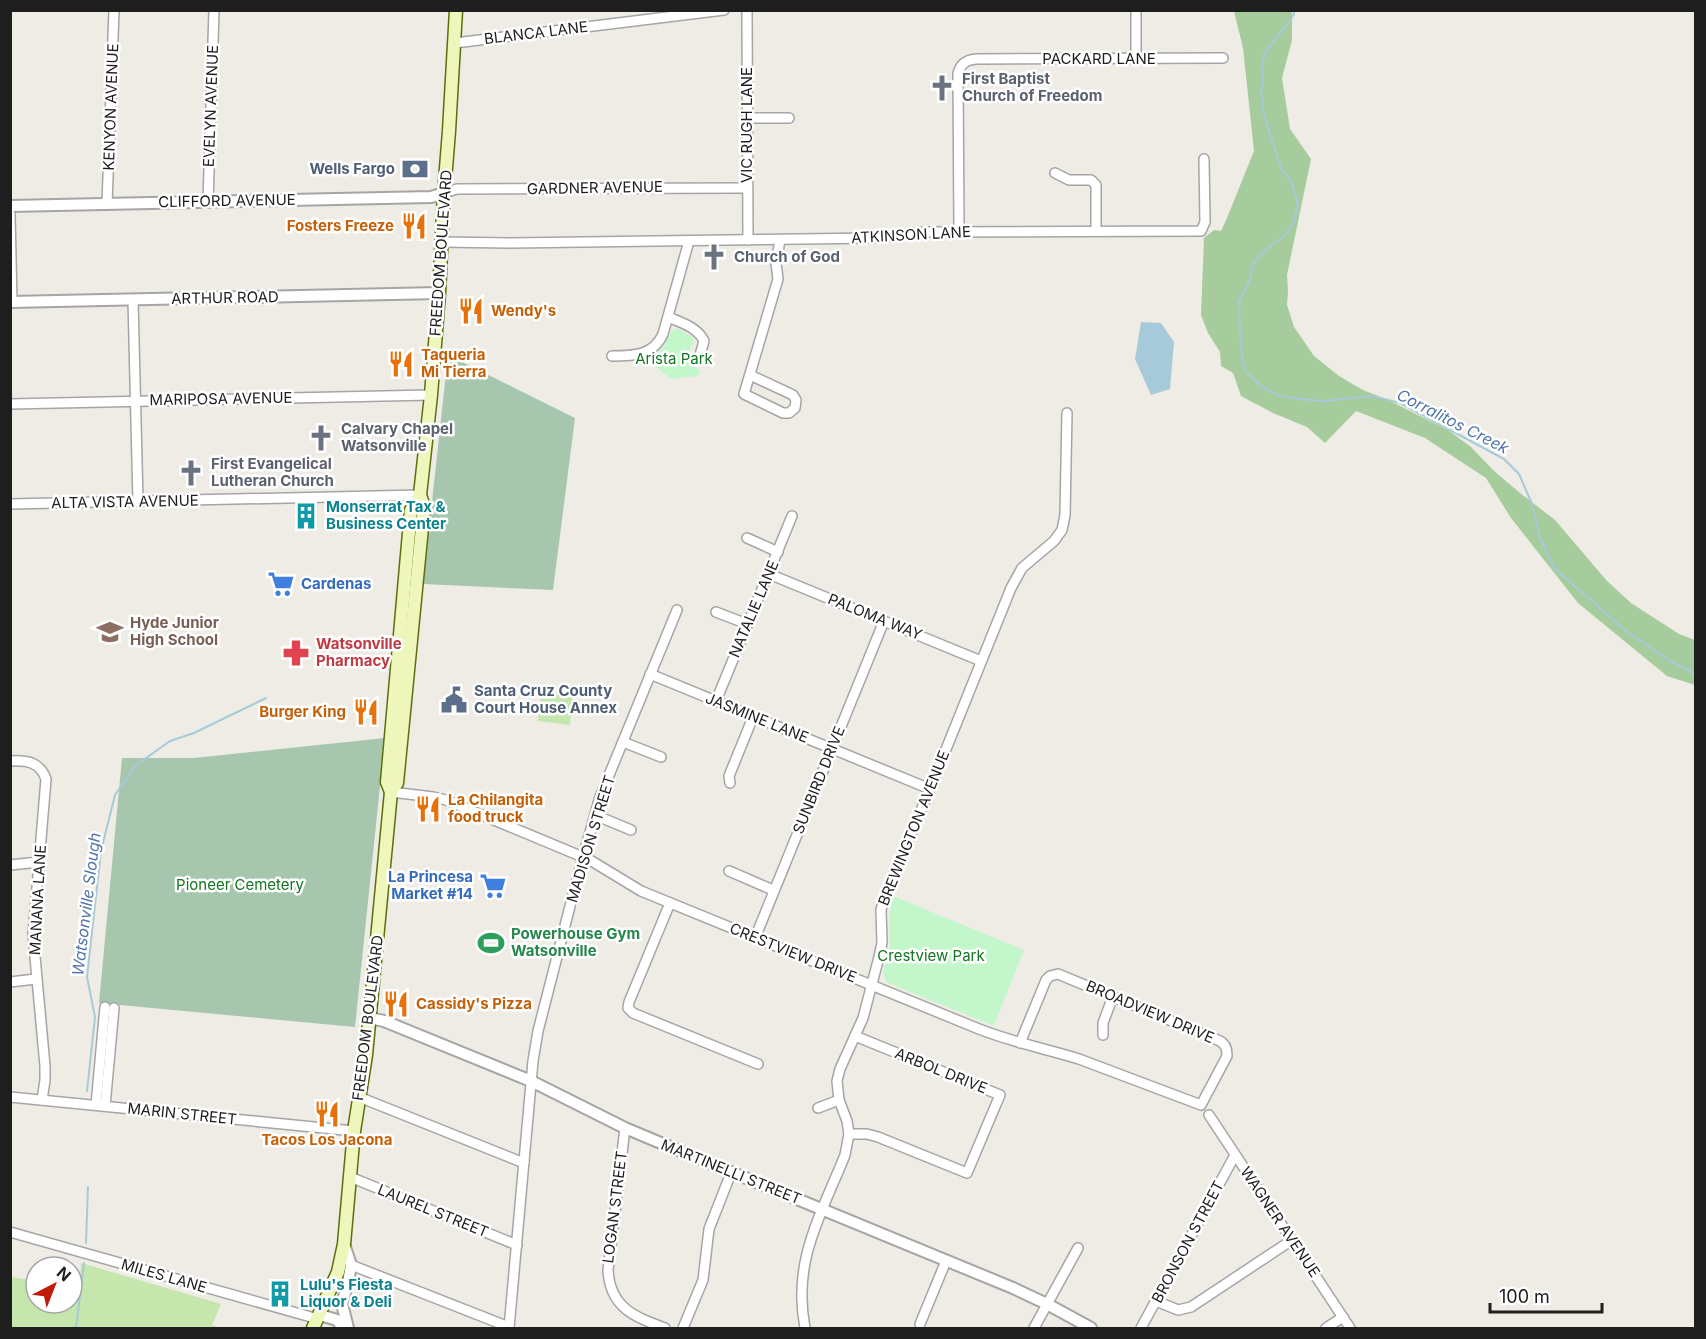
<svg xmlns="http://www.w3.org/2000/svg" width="1706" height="1339" font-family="Inter,sans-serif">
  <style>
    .grass { fill: #c5e6ad }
    .forest { fill: #a6cb9c }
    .cemetery { fill: #a7c6ae }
    .park { fill: #c4f6cc }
    .water { fill: #a7cada }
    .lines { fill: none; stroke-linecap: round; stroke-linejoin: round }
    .stream { stroke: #a7cada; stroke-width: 2 }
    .minor-casing { stroke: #a5a5a5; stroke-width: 12 }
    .tertiary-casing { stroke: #a5a5a5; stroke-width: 14 }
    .secondary-casing { stroke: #5c6f0b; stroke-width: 15 }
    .minor { stroke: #fff; stroke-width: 9 }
    .tertiary { stroke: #fff; stroke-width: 10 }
    .secondary { stroke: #eef6bb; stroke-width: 12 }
    .labels { text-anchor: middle; stroke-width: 5; stroke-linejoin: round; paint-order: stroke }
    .street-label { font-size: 15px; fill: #1e1e1e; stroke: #fff }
    .worship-label { font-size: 15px; font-weight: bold; fill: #5b616d; stroke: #fff; text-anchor: start }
    .service-label { font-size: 15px; font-weight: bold; fill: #4e5e75; stroke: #fff; text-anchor: end }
    .food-label { font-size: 15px; font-weight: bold; fill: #c56008; stroke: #fff; text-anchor: start }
    .park-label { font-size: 15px; fill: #127622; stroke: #fff }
    .culture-label { font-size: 15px; font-weight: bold; fill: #0d838f; stroke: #fff; text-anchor: start }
    .shop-label { font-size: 15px; font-weight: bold; fill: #366cbe; stroke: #fff; text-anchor: start }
    .education-label { font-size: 15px; font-weight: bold; fill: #785e54; stroke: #fff; text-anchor: start }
    .health-label { font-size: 15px; font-weight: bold; fill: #be3a42; stroke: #fff; text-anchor: start }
    .leisure-label { font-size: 15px; font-weight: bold; fill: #27864d; stroke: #fff; text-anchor: start }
    .water-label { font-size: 16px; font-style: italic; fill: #5075a8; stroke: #fff }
  </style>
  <rect width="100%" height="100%" fill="#eeece5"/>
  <g class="grass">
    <path d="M541 691 573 695 570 725 538 721Z"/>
    <path d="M81 1263 221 1304 212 1325 219 1328H11V1277L36 1281V1303H72V1286H80Z"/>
  </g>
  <path class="forest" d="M1234 11H1292V40L1282 78 1290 129 1311 159 1287 275 1288 291 1287 305 1294 327 1314 356 1339 376 1363 390 1388 400 1448 430 1471 447 1494 471 1520 493 1555 520 1607 581 1631 603 1679 634 1695 640V685L1667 676 1578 603 1511 518 1486 478 1425 438 1356 411 1325 443 1307 427 1273 413 1241 396 1233 373 1221 366 1220 352 1208 333 1201 315 1204 238 1214 230 1221 231 1227 218 1254 151 1243 48Z"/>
  <g class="cemetery">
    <path d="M448 355 575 418 553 590 423 584Z"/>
    <path d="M385 738 355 1027 99 1003 122 758H194Z"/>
  </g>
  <g class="park">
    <path d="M675 329 680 330 694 338C693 350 695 339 690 349 686 358 695 366 701 373L697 376 671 379 654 365 650 359 661 350 671 332Z"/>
    <path d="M893 896 1024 950 994 1026 886 982 883 973 890 944 889 914Z"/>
  </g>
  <path class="water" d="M1141 322 1161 323 1174 342 1170 389 1151 395 1135 359Z"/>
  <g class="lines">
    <g class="stream">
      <path d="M1294 10V14L1289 22 1267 49 1262 61 1263 81 1261 91 1263 100 1262 108 1273 143 1282 171 1289 178 1293 186 1298 205 1293 224 1286 234 1261 254 1252 266 1250 279 1239 303 1241 351 1245 371 1261 386 1277 395 1299 399 1324 401 1372 396 1400 403 1504 459 1519 474 1532 504 1540 538 1555 569 1626 631 1672 662 1696 675"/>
      <path d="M87 1091 95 1017 87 977 101 851 115 795 135 766 170 741 194 733 266 698"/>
      <path d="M86 1243 88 1187"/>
      <path d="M76 1328 84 1263"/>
    </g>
    <g class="minor-casing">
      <g id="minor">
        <path d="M747 10 748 240"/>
        <path d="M1136 10V59"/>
        <path d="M455 43 724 10"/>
        <path d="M747 118H789"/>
        <path d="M1055 173 1069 180H1091L1096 185V231"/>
        <path d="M444 193 457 189 747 188"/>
        <path d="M208 202 214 10"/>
        <path d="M107 204 114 10"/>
        <path d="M10 214 12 302"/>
        <path d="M959 232 958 74C960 64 966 60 976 59L1223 58"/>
        <path d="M441 242 511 243 876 238 925 232 1201 231 1205 222 1204 159"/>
        <path d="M133 300 138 502"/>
        <path d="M668 317C682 323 697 327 704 341L700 355"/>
        <path d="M612 356C633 356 653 356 663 334L689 241"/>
        <path d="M750 375 793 395 796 400 795 408 789 413H783L744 394 778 279 776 263 780 240"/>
        <path d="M10 404 431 395"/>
        <path d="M10 504 420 495"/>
        <path d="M747 538 778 552"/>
        <path d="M769 574 981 661"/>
        <path d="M716 612 747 624"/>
        <path d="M650 674 930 789"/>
        <path d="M716 701 792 516"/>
        <path d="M623 742 661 757"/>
        <path d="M10 761C27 760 40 762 46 779L33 935 45 1066V1080L42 1100"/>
        <path d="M730 783 729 776 753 717"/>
        <path d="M391 792 433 797 446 800 590 860 641 891 979 1029C1012 1042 1046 1049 1079 1059L1201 1105 1227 1056C1227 1049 1226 1045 1220 1041L1058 974 1050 976 1046 980 1020 1043"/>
        <path d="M595 815 631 830"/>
        <path d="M10 865 39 862"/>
        <path d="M729 871 773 890"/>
        <path d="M670 903 629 1002 628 1008 633 1013 758 1064"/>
        <path d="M755 938 884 621"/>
        <path d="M10 982 36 979"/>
        <path d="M1103 1035V1023L1113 996"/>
        <path d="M10 1097 354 1131"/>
        <path d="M359 1097 524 1163"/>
        <path d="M96 1105 105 1007"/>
        <path d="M105 1106 114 1008"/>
        <path d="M818 1108 839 1100"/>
        <path d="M1209 1115 1350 1328"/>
        <path d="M625 1128 608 1270C610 1308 635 1317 665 1328"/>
        <path d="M849 1134H867L878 1137 967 1173 1000 1095 855 1036"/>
        <path d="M350 1177 517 1245"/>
        <path d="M10 1232 318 1319"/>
        <path d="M351 1265 509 1327"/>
        <path d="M1156 1301 1178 1310 1191 1307 1292 1240"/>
        <path d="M920 1324 946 1261"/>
        <path d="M509 1328 533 1061 538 1031 578 875 600 797 677 610"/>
        <path d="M683 1328 703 1280 709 1229 731 1173"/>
        <path d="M805 1328C792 1261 821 1215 845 1155L849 1134 847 1121 839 1100 837 1081 840 1069 863 1018 879 957 882 943 881 910 885 895 930 789 1011 588 1022 568 1054 541 1062 530 1065 515 1067 413"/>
        <path d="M1034 1328 1078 1248"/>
        <path d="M1141 1328 1235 1155"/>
        <path d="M1326 1328 1343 1317"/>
      </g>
    </g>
    <g class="tertiary-casing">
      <g id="tertiary">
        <path d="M10 206 431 197 444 193"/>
        <path d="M10 302 439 293"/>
        <path d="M370 1018 384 1021 531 1081 625 1128 656 1141 1013 1288 1047 1304 1091 1328"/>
        <path d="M344 1244 351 1265 348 1282 342 1304 348 1328"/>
        <path d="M320 1315 337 1320 343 1328"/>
      </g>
    </g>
    <g class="secondary-casing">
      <g id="secondary">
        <path d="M391 792 387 782 411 510 420 495 431 395 439 293 444 193 449 131 456 10"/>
        <path d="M313 1328 338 1272 344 1244 354 1131 366 1055 391 792 397 783 424 507 420 495"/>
      </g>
    </g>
    <use href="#minor" class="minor"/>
    <use href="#tertiary" class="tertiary"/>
    <use href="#secondary" class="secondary"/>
  </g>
  <defs>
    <g id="church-bare" transform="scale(2.07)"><path d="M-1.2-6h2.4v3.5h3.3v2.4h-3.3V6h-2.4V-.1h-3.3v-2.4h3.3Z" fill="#6b7280" stroke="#fff" stroke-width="2.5" paint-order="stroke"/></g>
    <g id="bank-bare" transform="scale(2.07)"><path d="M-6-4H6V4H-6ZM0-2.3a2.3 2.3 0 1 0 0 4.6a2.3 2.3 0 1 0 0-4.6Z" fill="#5c6f8a" stroke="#fff" stroke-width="2.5" paint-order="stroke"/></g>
    <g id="restaurant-bare" transform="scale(2.07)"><path d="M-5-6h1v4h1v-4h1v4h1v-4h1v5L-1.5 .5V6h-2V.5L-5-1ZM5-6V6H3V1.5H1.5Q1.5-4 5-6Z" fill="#e8710a" stroke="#fff" stroke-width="2.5" paint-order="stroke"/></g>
    <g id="building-bare" transform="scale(2.07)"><path d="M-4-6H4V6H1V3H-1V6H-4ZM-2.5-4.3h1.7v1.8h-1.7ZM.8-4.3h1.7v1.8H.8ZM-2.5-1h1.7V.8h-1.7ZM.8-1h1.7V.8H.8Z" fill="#0f9aa8" stroke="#fff" stroke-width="2.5" paint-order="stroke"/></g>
    <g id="supermarket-bare" transform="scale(2.07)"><path d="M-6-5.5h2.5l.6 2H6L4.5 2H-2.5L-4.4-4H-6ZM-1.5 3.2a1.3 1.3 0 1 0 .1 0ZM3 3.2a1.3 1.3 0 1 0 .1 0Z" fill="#3f7fe0" stroke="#fff" stroke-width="2.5" paint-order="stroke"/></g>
    <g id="school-bare" transform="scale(2.07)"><path d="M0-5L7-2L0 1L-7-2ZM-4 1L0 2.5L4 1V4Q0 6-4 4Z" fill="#8d6e63" stroke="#fff" stroke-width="2.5" paint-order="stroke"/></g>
    <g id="pharmacy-bare" transform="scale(2.07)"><path d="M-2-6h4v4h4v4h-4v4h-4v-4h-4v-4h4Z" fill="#e0444e" stroke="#fff" stroke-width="2.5" paint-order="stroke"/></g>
    <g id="civic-bare" transform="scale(2.07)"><path d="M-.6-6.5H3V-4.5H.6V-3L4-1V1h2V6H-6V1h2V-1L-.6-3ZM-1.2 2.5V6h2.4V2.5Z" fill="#5c6f8a" stroke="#fff" stroke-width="2.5" paint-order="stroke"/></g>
    <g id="stadium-bare" transform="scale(2.07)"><path d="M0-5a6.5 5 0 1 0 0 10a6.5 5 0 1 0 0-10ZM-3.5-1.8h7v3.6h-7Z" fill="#2e9e5b" stroke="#fff" stroke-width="2.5" paint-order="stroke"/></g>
  </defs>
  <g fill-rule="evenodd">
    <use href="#church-bare" x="942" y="88"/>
    <use href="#bank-bare" x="415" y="169"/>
    <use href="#restaurant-bare" x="414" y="226"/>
    <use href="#church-bare" x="714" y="257"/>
    <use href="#restaurant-bare" x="471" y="311"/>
    <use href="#restaurant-bare" x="401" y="364"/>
    <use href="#church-bare" x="321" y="438"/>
    <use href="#church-bare" x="191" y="473"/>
    <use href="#building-bare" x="306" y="516"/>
    <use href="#supermarket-bare" x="281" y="584"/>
    <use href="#school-bare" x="110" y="632"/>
    <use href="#pharmacy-bare" x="296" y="653"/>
    <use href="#civic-bare" x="454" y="700"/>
    <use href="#restaurant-bare" x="366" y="712"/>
    <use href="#restaurant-bare" x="428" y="809"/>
    <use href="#supermarket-bare" x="493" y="886"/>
    <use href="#stadium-bare" x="491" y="943"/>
    <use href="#restaurant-bare" x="396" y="1004"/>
    <use href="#restaurant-bare" x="327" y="1114"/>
    <use href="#building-bare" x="280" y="1294"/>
  </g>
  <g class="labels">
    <g class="street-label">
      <text transform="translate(536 33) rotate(-7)" y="5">BLANCA LANE</text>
      <text x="1099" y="64">PACKARD LANE</text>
      <text transform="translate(211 106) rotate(-88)" y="5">EVELYN AVENUE</text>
      <text transform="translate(111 107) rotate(-88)" y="5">KENYON AVENUE</text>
      <text transform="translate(747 125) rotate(-90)" y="5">VIC RUGH LANE</text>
      <text transform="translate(595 188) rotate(-1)" y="5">GARDNER AVENUE</text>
      <text transform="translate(227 201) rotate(-1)" y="5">CLIFFORD AVENUE</text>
      <text transform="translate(911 235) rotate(-3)" y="5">ATKINSON LANE</text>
      <text transform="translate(441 253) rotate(-86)" y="5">FREEDOM BOULEVARD</text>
      <text transform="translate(225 298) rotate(-1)" y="5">ARTHUR ROAD</text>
      <text transform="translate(221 399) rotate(-1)" y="5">MARIPOSA AVENUE</text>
      <text transform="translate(125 502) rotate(-1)" y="5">ALTA VISTA AVENUE</text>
      <text transform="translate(754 609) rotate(-67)" y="5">NATALIE LANE</text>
      <text transform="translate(875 617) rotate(22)" y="5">PALOMA WAY</text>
      <text transform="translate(757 718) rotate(22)" y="5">JASMINE LANE</text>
      <text transform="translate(819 780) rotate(-68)" y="5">SUNBIRD DRIVE</text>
      <text transform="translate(914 828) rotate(-68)" y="5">BREWINGTON AVENUE</text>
      <text transform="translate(591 839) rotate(-73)" y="5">MADISON STREET</text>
      <text transform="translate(38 900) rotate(-87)" y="5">MANANA LANE</text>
      <text transform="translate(793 953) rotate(22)" y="5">CRESTVIEW DRIVE</text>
      <text transform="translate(1150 1012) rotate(23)" y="5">BROADVIEW DRIVE</text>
      <text transform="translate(368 1018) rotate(-83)" y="5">FREEDOM BOULEVARD</text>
      <text transform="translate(941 1071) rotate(22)" y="5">ARBOL DRIVE</text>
      <text transform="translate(182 1114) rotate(6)" y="5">MARIN STREET</text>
      <text transform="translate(731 1172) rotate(22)" y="5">MARTINELLI STREET</text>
      <text transform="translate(615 1207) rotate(-83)" y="5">LOGAN STREET</text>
      <text transform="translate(433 1211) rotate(22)" y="5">LAUREL STREET</text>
      <text transform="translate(1280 1222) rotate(56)" y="5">WAGNER AVENUE</text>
      <text transform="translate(1188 1242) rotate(-62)" y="5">BRONSON STREET</text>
      <text transform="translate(164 1276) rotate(16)" y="5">MILES LANE</text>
    </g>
    <g class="worship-label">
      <text x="962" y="84">First Baptist<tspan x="962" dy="17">Church of Freedom</tspan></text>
      <text x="734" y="262">Church of God</text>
      <text x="341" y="434">Calvary Chapel<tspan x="341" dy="17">Watsonville</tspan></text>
      <text x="211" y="469">First Evangelical<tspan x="211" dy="17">Lutheran Church</tspan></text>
    </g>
    <g class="service-label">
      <text x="395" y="174">Wells Fargo</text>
      <text x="474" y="696" text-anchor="start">Santa Cruz County<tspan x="474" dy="17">Court House Annex</tspan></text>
    </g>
    <g class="food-label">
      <text x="394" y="231" text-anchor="end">Fosters Freeze</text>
      <text x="491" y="316">Wendy's</text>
      <text x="421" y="360">Taqueria<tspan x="421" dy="17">Mi Tierra</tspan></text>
      <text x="346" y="717" text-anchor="end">Burger King</text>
      <text x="448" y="805">La Chilangita<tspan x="448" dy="17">food truck</tspan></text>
      <text x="416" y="1009">Cassidy's Pizza</text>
      <text x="327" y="1145" text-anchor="middle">Tacos Los Jacona</text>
    </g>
    <g class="park-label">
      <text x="674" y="364">Arista Park</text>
      <text x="240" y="890">Pioneer Cemetery</text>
      <text x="931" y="961">Crestview Park</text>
    </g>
    <g class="culture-label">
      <text x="326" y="512">Monserrat Tax &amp;<tspan x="326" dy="17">Business Center</tspan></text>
      <text x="300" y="1290">Lulu's Fiesta<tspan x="300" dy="17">Liquor &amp; Deli</tspan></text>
    </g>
    <g class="shop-label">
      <text x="301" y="589">Cardenas</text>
      <text x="473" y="882" text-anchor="end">La Princesa<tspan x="473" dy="17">Market #14</tspan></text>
    </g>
    <g class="education-label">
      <text x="130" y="628">Hyde Junior<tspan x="130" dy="17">High School</tspan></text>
    </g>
    <g class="health-label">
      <text x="316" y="649">Watsonville<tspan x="316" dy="17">Pharmacy</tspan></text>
    </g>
    <g class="leisure-label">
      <text x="511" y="939">Powerhouse Gym<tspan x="511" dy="17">Watsonville</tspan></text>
    </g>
    <g class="water-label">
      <text transform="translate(1453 421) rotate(27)" y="6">Corralitos Creek</text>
      <text transform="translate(86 904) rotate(-83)" y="6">Watsonville Slough</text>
    </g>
  </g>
  <rect width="1706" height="1339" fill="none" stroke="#1e1e1e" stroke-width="24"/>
  <g transform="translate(54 1285) rotate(42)"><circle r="28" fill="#ffffff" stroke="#a5a5a5" stroke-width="1.5"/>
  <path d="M0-4.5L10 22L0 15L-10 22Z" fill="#c11a0b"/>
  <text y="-9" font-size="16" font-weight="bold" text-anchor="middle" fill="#1e1e1e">N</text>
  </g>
  <path d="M1490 1303v9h112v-9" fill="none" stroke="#1e1e1e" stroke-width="3"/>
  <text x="1499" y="1303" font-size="18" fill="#1e1e1e" stroke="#ffffff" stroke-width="4.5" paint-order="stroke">100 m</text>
</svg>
